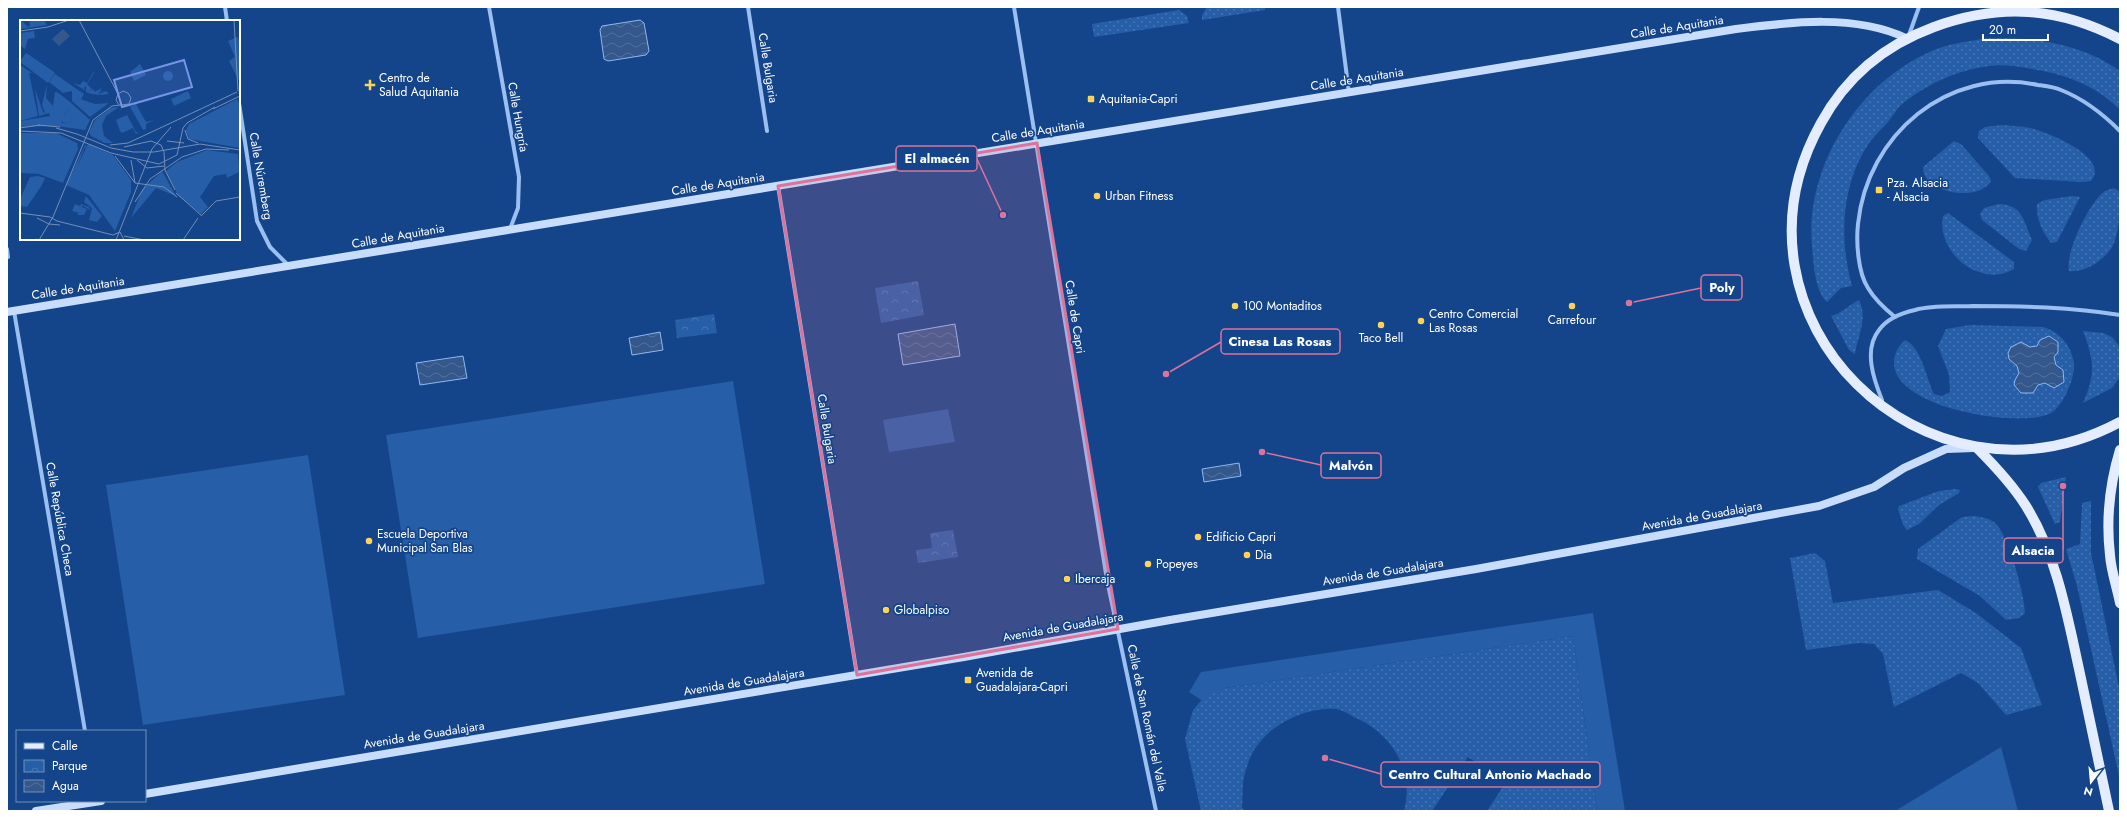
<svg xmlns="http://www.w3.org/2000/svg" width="2127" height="818" font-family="Jost,sans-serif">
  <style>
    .grass { fill: #265ea8 }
    .park { fill: url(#park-crowns) }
    .garden { fill: url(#garden-dots) }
    .water { fill: url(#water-waves); stroke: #8cb9f3 }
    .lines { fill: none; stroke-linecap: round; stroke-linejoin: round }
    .street { stroke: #9abff0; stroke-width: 4 }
    .secondary { stroke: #c8ddfb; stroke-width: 8 }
    .primary { stroke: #e3edff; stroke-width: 10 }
    .marked { fill: #da749d; fill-opacity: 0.2; stroke: #da749d; stroke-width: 3; stroke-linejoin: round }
    .poi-dot { fill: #ffd359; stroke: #144489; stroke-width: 1.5 }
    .labels { text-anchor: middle; stroke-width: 3.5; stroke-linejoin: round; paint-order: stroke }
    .street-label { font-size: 12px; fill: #fff; stroke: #144489 }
    .poi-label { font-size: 12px; fill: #fff; stroke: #144489; text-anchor: start }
    .inset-road { fill: none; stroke: #728fb8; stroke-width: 1 }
    .view { fill: #7795e8; fill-opacity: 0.15; stroke: #7795e8; stroke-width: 2 }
    .inset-edge { fill: none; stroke: #fff; stroke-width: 2 }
    .leader { fill: none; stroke: #da749d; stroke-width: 1.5 }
    .callout-dot { fill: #da749d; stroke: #144489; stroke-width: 1.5 }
    .callout { fill: #144489; stroke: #da749d; stroke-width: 1.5 }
    .callout-label { font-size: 13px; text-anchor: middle; font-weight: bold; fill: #fff }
  </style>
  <defs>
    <pattern id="park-crowns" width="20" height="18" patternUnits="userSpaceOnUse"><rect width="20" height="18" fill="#265ea8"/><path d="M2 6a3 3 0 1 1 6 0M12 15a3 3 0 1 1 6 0" fill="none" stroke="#4776b5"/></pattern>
    <pattern id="garden-dots" width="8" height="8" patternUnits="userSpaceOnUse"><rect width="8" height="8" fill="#265ea8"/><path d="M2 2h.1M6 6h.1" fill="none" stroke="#4776b5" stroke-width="1.8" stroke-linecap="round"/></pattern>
    <pattern id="water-waves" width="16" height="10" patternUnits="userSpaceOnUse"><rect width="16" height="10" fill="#34588c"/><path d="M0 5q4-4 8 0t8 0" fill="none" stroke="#52719d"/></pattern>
  </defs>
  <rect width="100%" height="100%" fill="#144489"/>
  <g class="grass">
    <path d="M733 381 765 584 418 638 386 435Z"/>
    <path d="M948 409 955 442 889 452 883 420Z"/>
    <path d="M308 455 345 695 143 725 106 485Z"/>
    <path d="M1593 613 1625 811H1597L1573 636 1225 688 1201 700 1189 692 1201 672Z"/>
    <path d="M2001 747 2018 811H1895Z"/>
  </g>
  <g class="park">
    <path d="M918 281 924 315 881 323 875 288Z"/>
    <path d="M714 314 717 333 677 338 675 320Z"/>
    <path d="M953 530 958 557 918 563 916 550 932 548 930 533Z"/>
  </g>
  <g class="garden">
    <path d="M1207 7H1265V10L1202 20V15Z"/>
    <path d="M1179 10 1187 16 1189 23 1094 37 1092 24Z"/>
    <path d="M1987 38C2034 37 2081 43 2120 71V110C2098 87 2068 75 2037 70 2022 67 2004 64 1989 66 1957 70 1925 85 1901 105 1896 110 1892 117 1888 122 1882 129 1875 135 1870 142 1841 183 1839 239 1852 286L1841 288 1827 302C1814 290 1814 263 1812 247 1805 164 1861 78 1939 48 1954 43 1971 41 1987 38Z"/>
    <path d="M2002 125C2011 126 2021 126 2030 128 2047 132 2111 157 2091 181L2081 182 2015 178 1978 138 1979 131 1985 127Z"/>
    <path d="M1954 141 1961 144 1989 176 1991 181C1978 203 1922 193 1923 167Z"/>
    <path d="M2114 188 2120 192V197C2120 211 2119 230 2114 243 2107 259 2086 273 2069 271 2065 253 2089 202 2105 191 2107 190 2111 189 2114 188Z"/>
    <path d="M2072 196 2080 197 2057 242 2051 243C2042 231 2036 219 2037 204L2045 200Z"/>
    <path d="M1999 204C2023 205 2023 220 2032 240L2026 251 2019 249 1982 220 1980 214 1984 208Z"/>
    <path d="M1948 213 2014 262V269C1980 289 1936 252 1943 216Z"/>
    <path d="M1859 300C1868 319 1858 335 1855 354L1849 350 1831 316C1842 313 1849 305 1859 300Z"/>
    <path d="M1970 325 2043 327C2060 332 2072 346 2074 364 2075 378 2063 408 2049 414 2016 428 1896 408 1894 364 1894 354 1898 346 1905 340 1921 346 1927 380 1934 394L1942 396 1950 392 1949 375 1938 346 1946 329Z"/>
    <path d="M2083 331 2103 333 2112 337 2120 347V377L2112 388 2083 403C2096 374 2094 360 2083 331Z"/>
    <path d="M2066 477 2060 522 2055 524 2038 487 2041 483Z"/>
    <path d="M1956 489 1960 490 1959 493 1939 505 1919 524 1907 530 1903 525 1898 509 1899 506 1939 491Z"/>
    <path d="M2091 501V553L2120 692V780L2077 586 2066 549 2080 544 2082 503Z"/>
    <path d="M1974 516C1981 517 1988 518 1994 522 2008 532 2025 596 2025 613L2019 618 2006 620 1980 596 1917 559 1918 549 1962 517Z"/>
    <path d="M1815 553 1825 561 1833 603 1938 590 1976 613 2021 648 2042 705 2006 715 1978 683 1961 673 1894 707 1883 654 1874 644 1859 643 1806 650 1790 558Z"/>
    <path d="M1573 636 1597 811H1487L1506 782 1468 757 1432 811H1404C1415 771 1392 734 1356 718 1350 715 1343 710 1336 709 1309 706 1272 723 1257 746 1251 753 1246 768 1244 777 1242 786 1243 797 1242 807L1244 811H1201L1185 739 1193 710 1203 698 1225 688Z"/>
  </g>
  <g class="water">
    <path d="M640 20 644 23 649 51 646 55 608 61 604 59 600 30 602 26Z"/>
    <path d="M955 324 960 356 903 365 898 334Z"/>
    <path d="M660 332 663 350 632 355 629 338Z"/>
    <path d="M2049 336 2058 342V352L2054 357 2056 365 2063 370 2064 382 2054 388 2045 383 2038 385 2033 393H2021L2014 385 2015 380 2019 373 2017 366 2009 359 2008 353 2011 347 2021 342 2030 347 2037 346 2040 340Z"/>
    <path d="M463 356 467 378 420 385 416 363Z"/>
    <path d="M1239 463 1241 476 1204 482 1202 469Z"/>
  </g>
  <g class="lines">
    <g class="street">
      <path d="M225 7 227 21"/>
      <path d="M489 7 519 177 518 208 510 229"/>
      <path d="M748 7 767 131"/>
      <path d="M1014 7 1107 580 1156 811"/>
      <path d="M1338 7 1349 93"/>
      <path d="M1909 35 1919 7"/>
      <path d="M239 103 257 221 270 247 289 266"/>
      <path d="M778 186 857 675"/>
      <path d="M7 249 8 257"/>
      <path d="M14 311 85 731"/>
      <path d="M1895 317C1884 308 1875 300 1868 288 1858 273 1856 242 1858 224 1867 135 1948 66 2038 85 2045 86 2054 87 2061 90 2084 99 2103 114 2120 131"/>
      <path d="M1882 400C1874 380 1863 350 1879 330 1887 319 1901 313 1915 310 1933 305 1954 307 1972 306 2022 306 2071 307 2120 315"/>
    </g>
    <g class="secondary">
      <path d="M7 312 1736 29C1791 22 1855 14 1906 38"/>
      <path d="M145 794 964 657 1170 620 1476 569 1819 506 1874 487 1904 468 1946 449 1974 448"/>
      <path d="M36 811 101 801"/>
    </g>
    <g class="primary">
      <path d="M2120 39C2058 7 2000 3 1934 27 1885 45 1846 77 1821 123 1713 317 1925 526 2120 422"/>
      <path d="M1977 448C1995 466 2012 484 2026 506 2056 554 2067 614 2079 669 2089 716 2099 764 2109 811"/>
      <path d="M2120 450C2110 483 2106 520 2110 555 2111 571 2117 587 2120 603"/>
    </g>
  </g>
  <path class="marked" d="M1037 143 1118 629 857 675 778 186Z"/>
  <g class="poi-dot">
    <path d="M368 79h4v4h4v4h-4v4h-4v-4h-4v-4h4z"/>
    <rect x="1087" y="95" width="8" height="8" rx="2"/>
    <rect x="1875" y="186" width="8" height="8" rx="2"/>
    <circle cx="1097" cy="196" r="4"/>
    <circle cx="1235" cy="306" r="4"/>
    <circle cx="1572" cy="306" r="4"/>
    <circle cx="1421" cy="321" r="4"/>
    <circle cx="1381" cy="325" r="4"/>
    <circle cx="1198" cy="537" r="4"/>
    <circle cx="369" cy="541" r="4"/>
    <circle cx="1247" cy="555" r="4"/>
    <circle cx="1148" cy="564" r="4"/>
    <circle cx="1067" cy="579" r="4"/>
    <circle cx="886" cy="610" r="4"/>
    <rect x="964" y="676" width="8" height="8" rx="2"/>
  </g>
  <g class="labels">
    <g class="street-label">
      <text transform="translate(1677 27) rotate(-9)" y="4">Calle de Aquitania</text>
      <text transform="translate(768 68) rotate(81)" y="4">Calle Bulgaria</text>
      <text transform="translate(1357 79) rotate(-9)" y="4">Calle de Aquitania</text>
      <text transform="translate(518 117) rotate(80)" y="4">Calle Hungría</text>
      <text transform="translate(1038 131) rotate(-9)" y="4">Calle de Aquitania</text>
      <text transform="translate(261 176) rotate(80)" y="4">Calle Núremberg</text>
      <text transform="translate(718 184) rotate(-9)" y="4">Calle de Aquitania</text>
      <text transform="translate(398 236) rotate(-10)" y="4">Calle de Aquitania</text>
      <text transform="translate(78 288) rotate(-9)" y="4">Calle de Aquitania</text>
      <text transform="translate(1075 317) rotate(81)" y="4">Calle de Capri</text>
      <text transform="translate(827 429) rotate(81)" y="4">Calle Bulgaria</text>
      <text transform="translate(1702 516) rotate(-10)" y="4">Avenida de Guadalajara</text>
      <text transform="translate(60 519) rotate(80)" y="4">Calle República Checa</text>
      <text transform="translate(1383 572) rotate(-9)" y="4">Avenida de Guadalajara</text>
      <text transform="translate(1063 627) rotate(-10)" y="4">Avenida de Guadalajara</text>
      <text transform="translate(744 682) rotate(-9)" y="4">Avenida de Guadalajara</text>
      <text transform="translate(1147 718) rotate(78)" y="4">Calle de San Román del Valle</text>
      <text transform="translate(424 735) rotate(-9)" y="4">Avenida de Guadalajara</text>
    </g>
    <g class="poi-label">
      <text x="379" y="82">Centro de<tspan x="379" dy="14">Salud Aquitania</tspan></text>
      <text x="1099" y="103">Aquitania-Capri</text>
      <text x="1887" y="187">Pza. Alsacia<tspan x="1887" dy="14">- Alsacia</tspan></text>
      <text x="1105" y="200">Urban Fitness</text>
      <text x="1243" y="310">100 Montaditos</text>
      <text x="1429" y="318">Centro Comercial<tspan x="1429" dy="14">Las Rosas</tspan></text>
      <text x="1572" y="324" text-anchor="middle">Carrefour</text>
      <text x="1381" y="342" text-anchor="middle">Taco Bell</text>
      <text x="377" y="538">Escuela Deportiva<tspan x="377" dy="14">Municipal San Blas</tspan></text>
      <text x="1206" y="541">Edificio Capri</text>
      <text x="1255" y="559">Dia</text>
      <text x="1156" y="568">Popeyes</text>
      <text x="1075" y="583">Ibercaja</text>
      <text x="894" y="614">Globalpiso</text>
      <text x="976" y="677">Avenida de<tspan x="976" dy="14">Guadalajara-Capri</tspan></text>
    </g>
  </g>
  <g transform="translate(20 20)">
    <rect width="220" height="220" fill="#144489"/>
    <path d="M1 0 8 7 10 5 9 0H24L27 5 1 9ZM143 56a5 5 0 1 1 10 0a5 5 0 1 1-10 0ZM35 54 64 74 61 79 63 80 75 84 89 83 70 97 52 81V71L43 73 29 62ZM27 64 26 78 33 86 35 72H37L42 103 51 101 44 94 50 89V82L70 100 65 110 37 106 0 107V101L30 96 29 93 19 96 15 69 23 92 25 93 22 85ZM168 71 171 78 154 86 151 79ZM107 95 116 112 119 113 116 114 113 108 102 113 100 111 96 100Z" fill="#265ea8"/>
    <path d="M0 45 12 53H9L18 96 0 101Z" fill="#265ea8"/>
    <path d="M14 11 15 18 8 19 5 29 0 25V13ZM217 17 220 21V63L209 41 215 37 208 21ZM6 33 35 53 28 63 0 42ZM37 72 50 82V89L44 94 51 99 50 102H42L35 82ZM217 79 220 85V128L169 119 166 110 169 104ZM99 87 86 96 82 105 84 116 93 123H85L71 116 69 112 75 100 90 88ZM0 113H36L57 123 58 129 43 163 19 154 0 153ZM68 124 93 135 111 160V172L95 211 69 175 46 165 65 125 67 126 64 129 58 145ZM187 130 218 134 220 158 219 152 207 158 206 154 194 156 180 177 188 187 181 194 158 175 146 151 157 142ZM142 151 156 176 136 168 111 198 122 170ZM18 156 25 158 22 165 7 187 0 186V179L10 157ZM66 176 82 196 77 202 69 200 72 188 64 182Z" fill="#265ea8"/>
    <path d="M6 33 34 52 29 59 26 58 30 56V51L24 49 29 53 23 50 28 55 22 51 27 56 26 58 0 42ZM120 44 126 55 114 61 110 52ZM74 51V53L67 64 72 69 69 71 74 69V72L82 68 80 71H84L79 72V74L86 71 89 74 81 75 72 74 66 72V66L64 68 66 71 53 63 60 65 63 61 67 63ZM116 84 126 102 134 100 126 104V109L123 110 110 87ZM20 125 27 126 28 134 23 150 26 128H21L15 137 20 147 24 144 20 150 13 146 11 137ZM54 181 69 187 70 190 62 185V187L67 189 64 195H57L59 193 52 191 55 184 60 186 61 184Z" fill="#265ea8"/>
    <path d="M43 9 50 16 39 26 32 19Z" fill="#34588c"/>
    <path class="inset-road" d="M59 0 98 74M214 0 218 71M0 11 28 7 49 0M193 89 220 76M18 105 40 107M0 108 20 105M36 108 57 114 91 128 113 132H134L180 124 220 130M165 110 168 119 178 123M0 111 41 113 91 133 139 144 157 135 163 108 167 103 195 87M147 121 164 123M90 125 108 123 217 72M104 127 131 121 141 125 144 132 145 150 155 170M95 136 115 163 144 167 157 177M111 140 115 163M117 140 127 148 144 146M156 173 182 196M115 182 130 159 162 137 186 129 209 130M0 193 30 197 37 201 93 215M181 196 196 181 220 177M17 198 29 204 40 205M93 215 100 212 104 220M104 216 124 220M19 220 33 197 73 100 92 86 109 84 111 78 108 73 103 71 98 74 96 80 99 85M96 220 132 129 151 107M163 220 178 198"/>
    <path class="view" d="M164 40 172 67 102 87 94 60Z"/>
    <rect width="220" height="220" class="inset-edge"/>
  </g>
  <path class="leader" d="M1003 215L977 159M1629 303L1701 288M1166 374L1221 342M1262 452L1321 465M2063 486L2063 550M1325 758L1381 774"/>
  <g class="callout-dot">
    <circle cx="1003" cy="215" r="4"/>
    <circle cx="1629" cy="303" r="4"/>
    <circle cx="1166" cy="374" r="4"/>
    <circle cx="1262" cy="452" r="4"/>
    <circle cx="2063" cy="486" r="4"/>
    <circle cx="1325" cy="758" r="4"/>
  </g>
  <g class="callout">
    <rect x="896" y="146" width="81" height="25" rx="4"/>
    <rect x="1701" y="275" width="41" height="25" rx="4"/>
    <rect x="1221" y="329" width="119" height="25" rx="4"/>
    <rect x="1321" y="453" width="60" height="25" rx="4"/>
    <rect x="2004" y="538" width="59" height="25" rx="4"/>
    <rect x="1381" y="762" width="219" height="25" rx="4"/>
  </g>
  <g class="callout-label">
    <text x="937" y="163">El almacén</text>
    <text x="1722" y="292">Poly</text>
    <text x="1280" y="346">Cinesa Las Rosas</text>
    <text x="1351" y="470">Malvón</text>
    <text x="2033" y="555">Alsacia</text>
    <text x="1490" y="779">Centro Cultural Antonio Machado</text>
  </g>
  <rect width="2127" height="818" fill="none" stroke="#ffffff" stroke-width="16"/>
  <rect x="16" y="730" width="130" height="72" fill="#144489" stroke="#728fb8"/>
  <rect x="24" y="743" width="20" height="6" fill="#e3edff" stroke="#728fb8"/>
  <text x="52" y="750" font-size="12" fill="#ffffff">Calle</text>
  <rect x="24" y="760" width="20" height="12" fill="url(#park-crowns)" stroke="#728fb8"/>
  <text x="52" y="770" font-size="12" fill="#ffffff">Parque</text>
  <rect x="24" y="780" width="20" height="12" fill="url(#water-waves)" stroke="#728fb8"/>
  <text x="52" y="790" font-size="12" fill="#ffffff">Agua</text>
  <g transform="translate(2091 782) rotate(196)" stroke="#144489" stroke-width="3" paint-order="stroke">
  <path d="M0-3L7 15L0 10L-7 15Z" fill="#ffffff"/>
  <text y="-6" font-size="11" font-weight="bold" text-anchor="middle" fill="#ffffff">N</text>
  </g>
  <path d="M1983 34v6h65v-6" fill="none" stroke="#ffffff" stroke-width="2"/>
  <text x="1989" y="34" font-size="12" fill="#ffffff" stroke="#144489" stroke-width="3" paint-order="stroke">20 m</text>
</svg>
